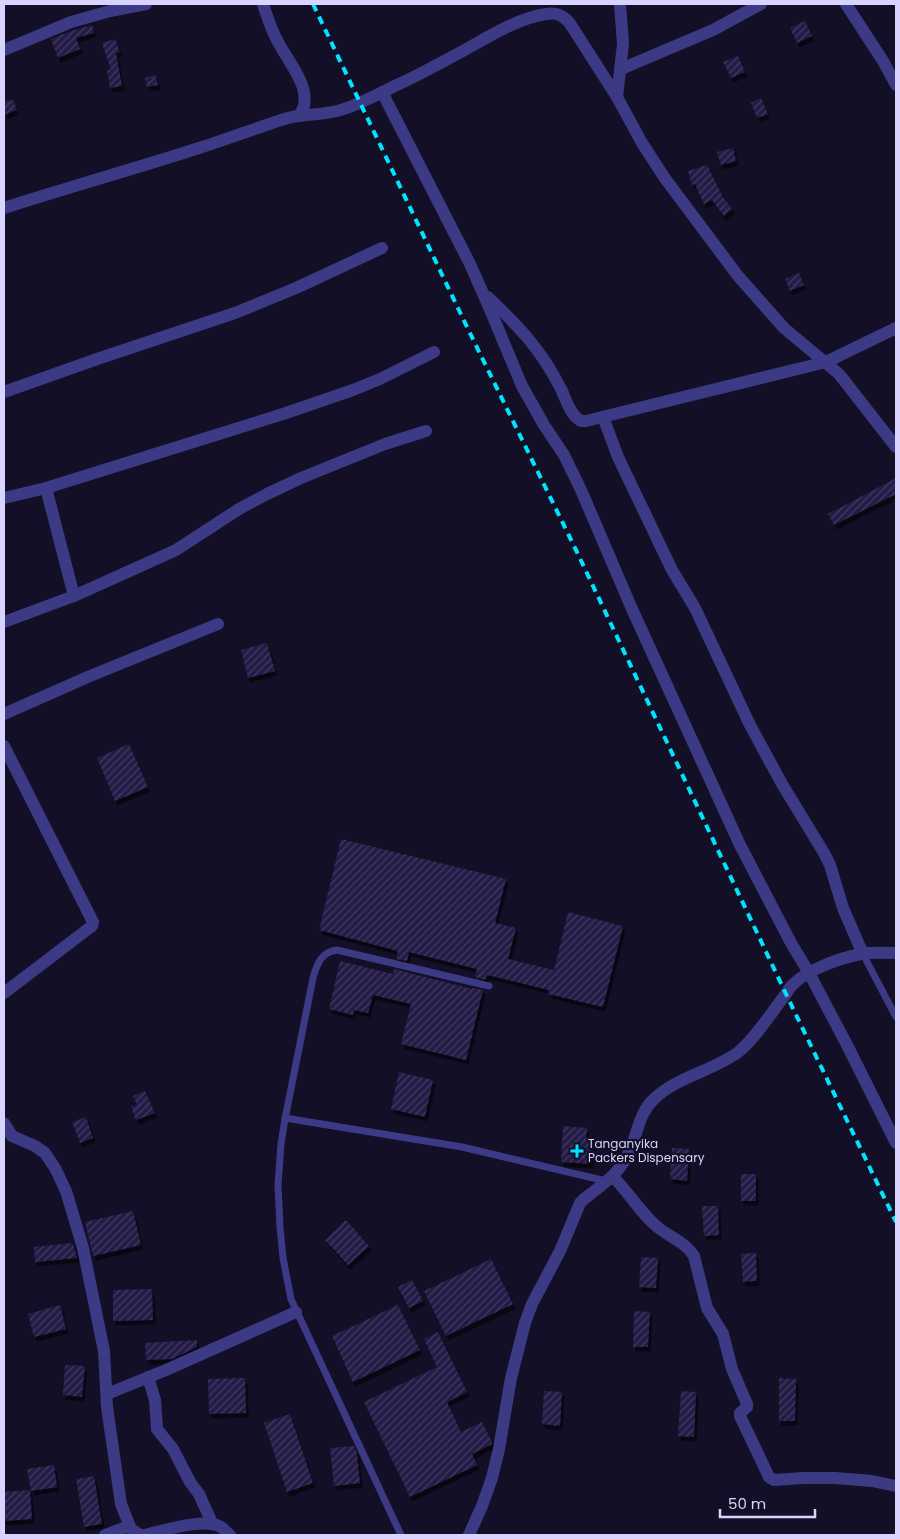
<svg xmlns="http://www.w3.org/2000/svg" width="900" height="1539" font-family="Poppins,sans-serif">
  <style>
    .building { fill: url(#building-hatch); filter: url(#shadow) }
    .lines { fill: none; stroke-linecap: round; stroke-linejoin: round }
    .lane { stroke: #3d3a85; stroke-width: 7 }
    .street { stroke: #3d3a85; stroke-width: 12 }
    .rail { stroke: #00e5ff; stroke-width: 4; stroke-dasharray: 8 6; stroke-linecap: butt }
    .poi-dot { fill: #00e5ff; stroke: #130f26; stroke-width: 2 }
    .labels { text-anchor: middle; stroke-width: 4.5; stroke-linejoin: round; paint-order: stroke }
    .poi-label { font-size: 12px; fill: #d9d4ff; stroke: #130f26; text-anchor: start }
  </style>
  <defs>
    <pattern id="building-hatch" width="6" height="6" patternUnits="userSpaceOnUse" patternTransform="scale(1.25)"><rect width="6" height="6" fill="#241b47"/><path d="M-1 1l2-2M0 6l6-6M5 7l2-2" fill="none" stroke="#433b63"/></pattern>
    <filter id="shadow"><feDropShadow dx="2.5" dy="4.5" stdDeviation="0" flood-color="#0009"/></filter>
  </defs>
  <rect width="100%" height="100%" fill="#130f26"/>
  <g class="building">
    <path d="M805 21 812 36 797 43 790 28Z"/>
    <path d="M92 25 94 33 76 38 80 49 58 58 51 39 74 30Z"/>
    <path d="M115 39 120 52 116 53 122 86 110 88 107 70H111L102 43Z"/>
    <path d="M738 56 745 72 731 78 723 62Z"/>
    <path d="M155 75 158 85 147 87 145 78Z"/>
    <path d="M761 98 768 114 757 118 751 103Z"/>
    <path d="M13 100 17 110 4 115V101Z"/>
    <path d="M733 148 736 161 721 165 717 152Z"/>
    <path d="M707 165 723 197 732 209 724 216 712 200 704 204 695 184 692 185 688 171Z"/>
    <path d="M799 273 804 285 790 291 785 279Z"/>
    <path d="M896 478V494L834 525 828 514Z"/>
    <path d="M267 643 275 671 248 678 241 650Z"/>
    <path d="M129 744 148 787 115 801 97 758Z"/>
    <path d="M341 839 506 879 495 923 516 928 508 959 554 970 568 912 623 926 603 1007 548 994 549 990 496 977 487 975 485 980 475 977 477 969 409 952 407 961 396 959 398 951 319 930Z"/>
    <path d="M340 961 393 974 394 969 472 989V988L483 990 466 1060 401 1044 411 1004 373 995 368 1013 354 1010 353 1015 329 1009Z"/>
    <path d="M399 1072 433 1080 425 1117 391 1109Z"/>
    <path d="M145 1091 155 1113 136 1120 131 1107 137 1105 133 1096Z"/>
    <path d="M86 1117 93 1138 80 1143 72 1122Z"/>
    <path d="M563 1126 587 1128 586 1140 593 1141 591 1164 561 1162Z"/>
    <path d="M672 1148 689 1149 687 1181 670 1179Z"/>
    <rect x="741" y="1174" width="15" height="27"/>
    <path d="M702 1206H718L719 1235 704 1236Z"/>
    <path d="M133 1211 141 1245 93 1256 85 1222Z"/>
    <path d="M346 1220 369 1246 348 1265 325 1240Z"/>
    <path d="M73 1243 77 1258 35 1262 34 1247Z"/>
    <path d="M756 1253 757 1281 743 1282 741 1254Z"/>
    <path d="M641 1257 658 1258 656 1288 639 1287Z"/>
    <path d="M491 1259 513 1304 446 1336 424 1291Z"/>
    <path d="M412 1280 423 1301 409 1308 398 1287Z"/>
    <path d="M152 1289 153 1320 113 1321V1290Z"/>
    <path d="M60 1305 66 1329 34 1337 28 1314Z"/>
    <path d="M398 1305 420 1350 353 1382 332 1336Z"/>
    <path d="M634 1311 650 1312 648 1347H633Z"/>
    <path d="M438 1332 467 1392 447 1402 461 1432 482 1422 492 1442V1444L472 1454 477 1465 410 1497 364 1402 437 1367 424 1339Z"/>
    <path d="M197 1340V1347L172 1359 146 1360 145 1343Z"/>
    <path d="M65 1365 85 1366 82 1397 63 1395Z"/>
    <path d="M245 1378 246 1413 209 1414 208 1379Z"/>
    <path d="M779 1378 796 1379 795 1421H779Z"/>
    <path d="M544 1391 562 1392 560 1426 542 1424Z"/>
    <path d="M681 1391 696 1392 694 1437 678 1436Z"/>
    <path d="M290 1414 313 1483 287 1492 264 1423Z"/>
    <path d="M354 1446 357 1453 360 1483 334 1486 330 1448Z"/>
    <path d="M54 1465 57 1487 31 1491 27 1469Z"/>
    <path d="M94 1476 102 1524 84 1527 76 1479Z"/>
    <path d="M30 1490 32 1519 4 1521V1492Z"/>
  </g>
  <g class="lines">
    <g class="lane">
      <path d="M863 954 896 1017"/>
      <path d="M285 1118 462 1147 606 1181"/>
      <path d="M401 1535 291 1299 283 1258 280 1227 278 1185 281 1144 285 1119 313 978C317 964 321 952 337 950L489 986"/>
    </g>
    <g class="street">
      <path d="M263 4C267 16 271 29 277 40 287 61 316 91 300 114"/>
      <path d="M846 4 883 61 896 85"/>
      <path d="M4 50 71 22 110 11 146 4"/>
      <path d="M621 69 713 30 761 4"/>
      <path d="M382 92 470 264 489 307 522 386 544 425 564 455 581 490 632 609 740 845 791 943 809 973 846 1043 896 1143"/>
      <path d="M617 97 623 44 620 4"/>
      <path d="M4 208C69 187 134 169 199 148 227 139 254 129 281 120 300 113 318 116 337 111 355 107 382 92 399 84 421 74 442 62 463 51 488 37 518 18 546 14 556 12 562 15 569 22L617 97 642 143 664 177 738 276 784 328 839 374 896 447"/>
      <path d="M488 297C519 327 541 349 561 389 566 399 570 415 581 421H586L826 362 896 328"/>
      <path d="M4 392 100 358 235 313 296 288 382 248"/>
      <path d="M603 417 618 457 672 570 695 608 750 725 782 784 824 853 830 865 843 908 863 954"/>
      <path d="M46 488 74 596"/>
      <path d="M4 498 46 488 283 414 353 390 380 379 434 352"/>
      <path d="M4 622 74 596 176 550 239 509 267 494 301 478 385 444 426 431"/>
      <path d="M4 714 90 676 218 624"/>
      <path d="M4 746 93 922 92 926 88 929 4 993"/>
      <path d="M4 1123 12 1136 35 1146 45 1153 55 1168 66 1191 83 1248 104 1351 107 1407 121 1504 131 1529 140 1535H144C163 1531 205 1517 221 1527 224 1529 227 1533 230 1535"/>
      <path d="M613 1177C630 1193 641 1215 660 1229 672 1238 686 1243 694 1256L707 1308 723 1334 732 1369 747 1404V1407L740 1413V1416L769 1477 774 1480 803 1478H835L872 1481 896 1486"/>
      <path d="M148 1377 155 1400 157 1429 173 1449 190 1482 199 1494 212 1523"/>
      <path d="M107 1394 166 1370 296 1312"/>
      <path d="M105 1535 129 1526"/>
      <path d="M469 1535 482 1506 492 1478 499 1449 511 1378 525 1323 532 1304 560 1251 580 1203 584 1199C603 1184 620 1174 630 1150 638 1132 639 1113 654 1099 677 1077 712 1071 737 1053 753 1042 773 1010 786 994 796 973 839 958 861 954 872 952 885 953 896 953"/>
    </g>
    <path class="rail" d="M313 4 467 327 576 550 786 994 896 1222"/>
  </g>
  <path class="poi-dot" d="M574.5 1143.5h5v5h5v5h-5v5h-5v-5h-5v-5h5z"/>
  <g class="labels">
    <g class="poi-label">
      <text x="588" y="1148">Tanganyika<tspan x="588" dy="14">Packers Dispensary</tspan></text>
    </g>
  </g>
  <rect width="900" height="1539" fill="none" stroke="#d9d4ff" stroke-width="10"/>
  <path d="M720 1509v8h95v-8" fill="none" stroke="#d9d4ff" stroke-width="2.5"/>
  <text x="728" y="1509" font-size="15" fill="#d9d4ff" stroke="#130f26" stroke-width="4" paint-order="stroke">50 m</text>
</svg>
